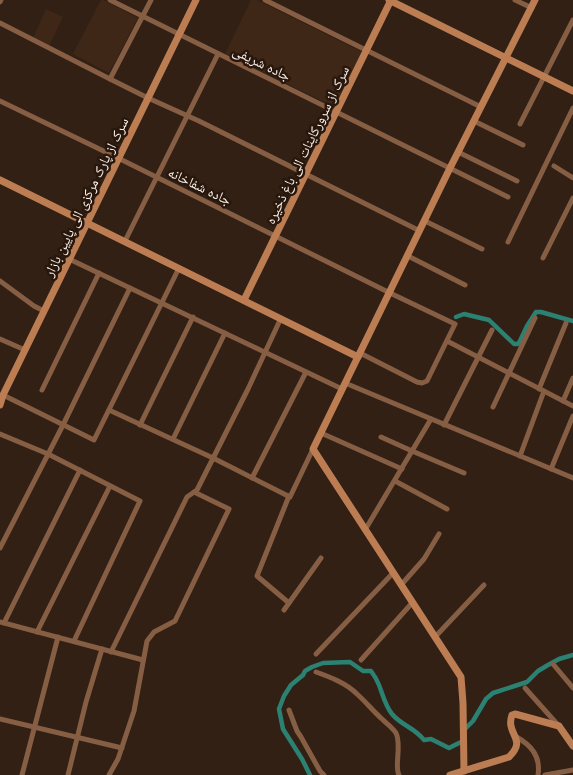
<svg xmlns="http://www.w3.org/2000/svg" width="573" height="775" font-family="Lato,'Noto Naskh Arabic',sans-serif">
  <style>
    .built { fill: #3f2718 }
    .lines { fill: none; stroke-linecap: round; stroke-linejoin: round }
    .canal { stroke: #2b8273; stroke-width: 4.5 }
    .street { stroke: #865e44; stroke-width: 5 }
    .secondary { stroke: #bd7d53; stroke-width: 7 }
    .labels { text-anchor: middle; stroke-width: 5; stroke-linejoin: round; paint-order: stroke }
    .street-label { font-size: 14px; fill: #fcf0e8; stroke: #28170c }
  </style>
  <rect width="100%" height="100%" fill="#322015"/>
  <g class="built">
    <path d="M101 0H103L138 18 109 73 73 54Z"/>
    <path d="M251 0H257L362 52 335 107 225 54Z"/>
    <path d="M46 9 63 17 49 46 33 38Z"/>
  </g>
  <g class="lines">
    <g class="canal">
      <path d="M456 317 464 314 489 320 514 344H518L520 341 527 326 536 312H541L573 321"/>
      <path d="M465 729 473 721 486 699 493 693 527 682 538 671 548 665 559 659 573 655"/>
      <path d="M310 775 302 759 283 729 279 709 284 696 291 685 303 675 305 671 312 667 323 663 350 662 363 671H371C374 675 377 680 379 685 383 695 385 705 392 714 402 726 414 727 424 740L431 739 449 748 461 742"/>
    </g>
    <g class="street">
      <path d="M110 0 508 197"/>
      <path d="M265 0 481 107"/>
      <path d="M515 0 532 8"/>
      <path d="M0 2 1 0"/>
      <path d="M0 23 110 79 148 98 199 121 420 231"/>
      <path d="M110 79 151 0"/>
      <path d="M0 101 118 158 390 293 455 324 427 381 422 383 417 382 360 353"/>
      <path d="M474 121 523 145"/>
      <path d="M520 124 573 20"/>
      <path d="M458 152 517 181"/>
      <path d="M554 166 573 178"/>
      <path d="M425 221 482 249"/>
      <path d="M125 241 218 54"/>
      <path d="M508 242 573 108"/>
      <path d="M408 256 465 285"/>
      <path d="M543 258 573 198"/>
      <path d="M69 259 342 389"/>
      <path d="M0 281 34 306 44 311"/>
      <path d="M0 339 25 350"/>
      <path d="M447 341 573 406"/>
      <path d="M345 383 573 478"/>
      <path d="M539 389 566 323"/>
      <path d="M42 390 99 273"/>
      <path d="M3 395 94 440 179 268"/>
      <path d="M563 401 573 378"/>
      <path d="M493 407 535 318"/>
      <path d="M109 410 213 458 290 497 313 449"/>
      <path d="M140 425 193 317"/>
      <path d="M444 425 492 330"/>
      <path d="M321 433 402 469"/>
      <path d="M0 434 48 454 140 501 74 641"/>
      <path d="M381 437 412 451 464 473"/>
      <path d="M173 439 225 333"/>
      <path d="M520 456 544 391"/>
      <path d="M551 469 573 416"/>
      <path d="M252 478 306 372"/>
      <path d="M395 481 447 509"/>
      <path d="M289 496 257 576 289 603"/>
      <path d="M365 530 431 419"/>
      <path d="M0 548 63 425 130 288"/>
      <path d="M401 585 424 559 439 534"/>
      <path d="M284 610 321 558"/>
      <path d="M0 622 143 660"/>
      <path d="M4 623 80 470"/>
      <path d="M37 632 110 486"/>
      <path d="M435 637 484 585"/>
      <path d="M111 652 187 497 197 490 248 389 281 318"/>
      <path d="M316 654 393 573"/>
      <path d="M361 660 412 603"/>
      <path d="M553 664 573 688"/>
      <path d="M316 672C330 677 346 683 357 694 366 702 373 711 382 719 386 723 393 728 396 733 402 745 394 767 399 775"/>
      <path d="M525 688 558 725"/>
      <path d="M289 710 297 731 301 737 320 771 324 775"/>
      <path d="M0 719 122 748"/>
      <path d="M515 736C531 745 541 756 538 775"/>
      <path d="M22 775 58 637"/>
      <path d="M68 775 86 702 102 649"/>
      <path d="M109 775 118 759 134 711 147 641 154 632 175 621 229 509 194 492"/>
      <path d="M545 775 573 770"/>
    </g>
    <g class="secondary">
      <path d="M389 0 573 91"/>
      <path d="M0 180 358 357"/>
      <path d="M244 300 391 0"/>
      <path d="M0 405 3 395 196 0"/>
      <path d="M464 771 463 703 461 677 313 449 450 168 535 0"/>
      <path d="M450 775 509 757C528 738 505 735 512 715L515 714 559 726 573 746"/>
    </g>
  </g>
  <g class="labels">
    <g class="street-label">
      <text transform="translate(262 63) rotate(26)" y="5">جاده شریفی</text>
      <text transform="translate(307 145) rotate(-64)" y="5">سرک از سرورکاینات الی باغ ذخیره</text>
      <text transform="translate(200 186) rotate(26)" y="5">جاده شفاخانه</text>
      <text transform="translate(86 197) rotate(-64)" y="5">سرک از پارک مرکزی الی پایین بازار</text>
    </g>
  </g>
</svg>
